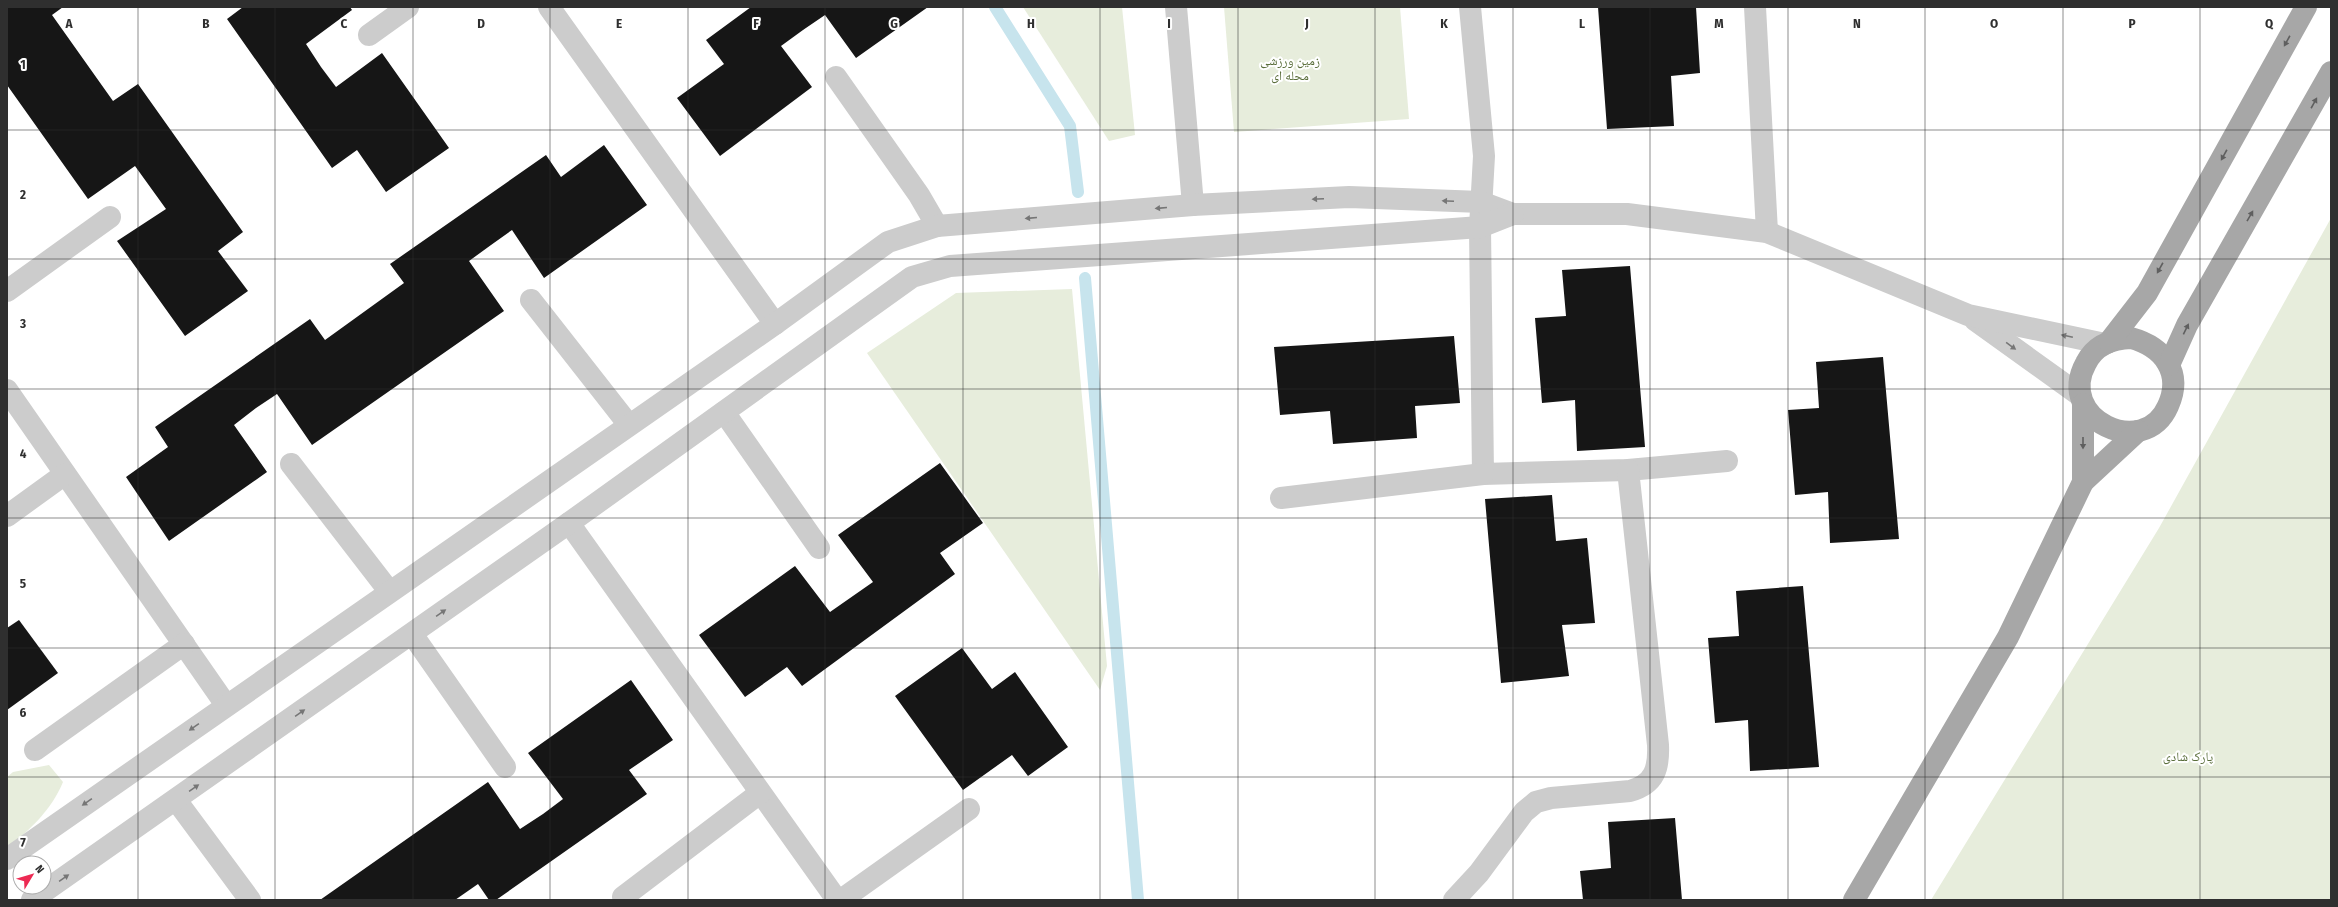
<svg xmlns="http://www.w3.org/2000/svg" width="2338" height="907" font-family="'Fira Sans Condensed','Noto Naskh Arabic',sans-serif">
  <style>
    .green { fill: #e7eddc }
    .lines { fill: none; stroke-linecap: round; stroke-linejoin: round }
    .stream { stroke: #c7e4ed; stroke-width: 12 }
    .building { fill: #161616 }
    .minor { stroke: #ccc; stroke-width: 22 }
    .major { stroke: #a7a7a7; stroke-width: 22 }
    .oneway { fill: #5f5f5f }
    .oneway2 { fill: #767676 }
    .grid { fill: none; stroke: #2f2f2f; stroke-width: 1; stroke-opacity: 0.55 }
    .labels { text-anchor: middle; stroke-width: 4; stroke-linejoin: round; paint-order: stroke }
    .park-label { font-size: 13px; fill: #596d3a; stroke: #fff }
    .grid-label { font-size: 13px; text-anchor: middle; font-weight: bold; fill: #2f2f2f; stroke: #fff; stroke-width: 4; stroke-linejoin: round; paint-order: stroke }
  </style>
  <rect width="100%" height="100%" fill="#fff"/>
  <g class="green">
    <path d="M1023 7H1122L1135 135 1109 141Z"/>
    <path d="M1224 7H1400L1409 119 1234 132Z"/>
    <path d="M2331 218V900H1931L2159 528Z"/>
    <path d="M1072 289 1107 666 1100 690 867 353 956 293Z"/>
    <path d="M49 765 63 782C52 809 30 830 7 848V777L13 772Z"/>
  </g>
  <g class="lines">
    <g class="stream">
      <path d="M995 7 1070 126 1078 192"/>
      <path d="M1085 278 1138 900"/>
    </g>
  </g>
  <g class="building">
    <path d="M7 7H63L52 15 113 101 138 84 243 232 218 251 248 291 185 336 117 241 166 209 135 166 88 199 7 85Z"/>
    <path d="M243 7H350L352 10 306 44 321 67 336 87 382 53 449 148 386 192 357 150 332 168 227 19Z"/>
    <path d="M751 7H928L856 58 825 15 803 30 781 46 812 87 720 156 677 98 724 64 706 40Z"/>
    <path d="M1598 7H1696L1700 73 1671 76 1674 126 1607 129Z"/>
    <path d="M604 145 647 205 544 278 512 230 491 245 469 261 504 311 312 445 277 394 256 408 234 425 267 472 169 541 126 477 168 447 155 427 310 319 325 340 404 283 390 264 546 155 561 177Z"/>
    <path d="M1630 266 1645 447 1577 451 1575 400 1542 403 1535 318 1566 316 1562 270Z"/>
    <path d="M1454 336 1460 403 1415 406 1417 438 1333 444 1330 411 1280 415 1274 347Z"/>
    <path d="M1883 357 1899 539 1830 543 1828 492 1795 495 1788 410 1819 408 1816 362Z"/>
    <path d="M940 463 983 523 940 553 955 574 802 686 787 667 745 697 699 635 795 566 830 612 873 582 838 535Z"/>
    <path d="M1552 495 1556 541 1587 538 1595 623 1562 625 1569 676 1501 683 1485 499Z"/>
    <path d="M1803 586 1819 767 1750 771 1748 720 1715 723 1708 638 1739 636 1736 591Z"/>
    <path d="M19 620 58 673 7 710V628Z"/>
    <path d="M962 648 992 689 1015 672 1068 747 1028 776 1012 755 963 790 895 696Z"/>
    <path d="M631 680 673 740 629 770 647 794 496 900H489L478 884 455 900H320L488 782 520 829 543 814 563 799 528 753Z"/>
    <path d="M1675 818 1682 900H1583L1580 871 1611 868 1608 822Z"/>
  </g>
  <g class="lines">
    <g class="minor">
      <path d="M549 7 775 324"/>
      <path d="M1176 7 1193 205"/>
      <path d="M1470 7 1484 156 1480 227 1483 474 1628 470 1727 461"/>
      <path d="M1755 7 1767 232"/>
      <path d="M369 35 408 7"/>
      <path d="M836 77 919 195 937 226"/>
      <path d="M7 291 110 217"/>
      <path d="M531 300 629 425"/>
      <path d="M1975 320 2078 394"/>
      <path d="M7 390 226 705"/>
      <path d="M724 412 819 548"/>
      <path d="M291 464 389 591"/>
      <path d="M1281 498 1483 474"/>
      <path d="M7 516 65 474"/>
      <path d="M569 523 837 900"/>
      <path d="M412 634 505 767"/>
      <path d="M35 750 184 644"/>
      <path d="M176 800 250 900"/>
      <path d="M7 859 775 324 888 242 937 226 1193 205 1349 197 1481 202 1513 214H1627L1767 232 1968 315 2105 344"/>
      <path d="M623 897 760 793"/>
      <path d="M32 900 569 523 912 277 950 266 1480 227 1513 214"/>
      <path d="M841 900 969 809"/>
      <path d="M1454 900 1479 873 1524 812 1536 802 1551 798 1630 791C1655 784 1659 768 1658 745L1628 470"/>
    </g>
    <g class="major">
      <path d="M2131 338C2164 347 2183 373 2168 406 2144 461 2055 419 2086 363 2095 345 2111 339 2131 338Z"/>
      <path d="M2109 342 2147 293 2306 7"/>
      <path d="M2169 365 2187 325 2331 72"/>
      <path d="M2083 482 2138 431"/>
      <path d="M1854 900 2008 637 2083 482V404"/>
    </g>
  </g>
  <defs><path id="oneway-solid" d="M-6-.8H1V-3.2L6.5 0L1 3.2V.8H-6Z"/></defs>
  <g class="oneway">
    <use href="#oneway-solid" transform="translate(2287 41) rotate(119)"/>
    <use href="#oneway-solid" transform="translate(2314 103) rotate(-61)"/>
    <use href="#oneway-solid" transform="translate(2224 155) rotate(119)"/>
    <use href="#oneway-solid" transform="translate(2250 216) rotate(-60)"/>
    <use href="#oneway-solid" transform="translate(2160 268) rotate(119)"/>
    <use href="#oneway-solid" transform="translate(2186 329) rotate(-64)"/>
    <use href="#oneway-solid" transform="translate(2083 443) rotate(90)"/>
  </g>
  <g class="oneway2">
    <use href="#oneway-solid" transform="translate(1318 199) rotate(177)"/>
    <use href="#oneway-solid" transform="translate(1448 201) rotate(-178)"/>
    <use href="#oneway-solid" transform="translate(1161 208) rotate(175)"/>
    <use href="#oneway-solid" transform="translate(1031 218) rotate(175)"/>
    <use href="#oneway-solid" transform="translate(2067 336) rotate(-168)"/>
    <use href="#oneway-solid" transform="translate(2011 346) rotate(36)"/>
    <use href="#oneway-solid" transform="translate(441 613) rotate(-35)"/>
    <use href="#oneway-solid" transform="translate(300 713) rotate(-35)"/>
    <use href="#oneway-solid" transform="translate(194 727) rotate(145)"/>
    <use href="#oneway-solid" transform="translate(194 788) rotate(-35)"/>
    <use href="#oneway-solid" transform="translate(87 802) rotate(145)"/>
    <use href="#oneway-solid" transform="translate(64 878) rotate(-35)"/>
  </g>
  <path class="grid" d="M138 7V900M275 7V900M413 7V900M550 7V900M688 7V900M825 7V900M963 7V900M1100 7V900M1238 7V900M1375 7V900M1513 7V900M1650 7V900M1788 7V900M1925 7V900M2063 7V900M2200 7V900M7 130H2331M7 259H2331M7 389H2331M7 518H2331M7 648H2331M7 777H2331"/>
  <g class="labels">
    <g class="park-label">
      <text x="1290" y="65">زمین ورزشی<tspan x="1290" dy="15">محله ای</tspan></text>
      <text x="2188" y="761">پارک شادی</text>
    </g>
  </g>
  <g class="grid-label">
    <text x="69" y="28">A</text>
    <text x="206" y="28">B</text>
    <text x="344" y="28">C</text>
    <text x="481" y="28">D</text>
    <text x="619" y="28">E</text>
    <text x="756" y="28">F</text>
    <text x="894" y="28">G</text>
    <text x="1031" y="28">H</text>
    <text x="1169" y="28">I</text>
    <text x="1307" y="28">J</text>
    <text x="1444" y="28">K</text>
    <text x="1582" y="28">L</text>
    <text x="1719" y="28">M</text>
    <text x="1857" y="28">N</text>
    <text x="1994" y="28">O</text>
    <text x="2132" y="28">P</text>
    <text x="2269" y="28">Q</text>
    <text x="23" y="69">1</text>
    <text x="23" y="199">2</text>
    <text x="23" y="328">3</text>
    <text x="23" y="458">4</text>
    <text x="23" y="588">5</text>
    <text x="23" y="717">6</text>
    <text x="23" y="847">7</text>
  </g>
  <rect width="2338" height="907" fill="none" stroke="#2f2f2f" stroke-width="16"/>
  <g transform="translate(32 875) rotate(52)"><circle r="19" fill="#ffffff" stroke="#acacac"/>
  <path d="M0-3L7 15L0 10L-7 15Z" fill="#ed2a53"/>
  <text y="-6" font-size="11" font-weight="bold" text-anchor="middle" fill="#2f2f2f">N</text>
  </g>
</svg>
